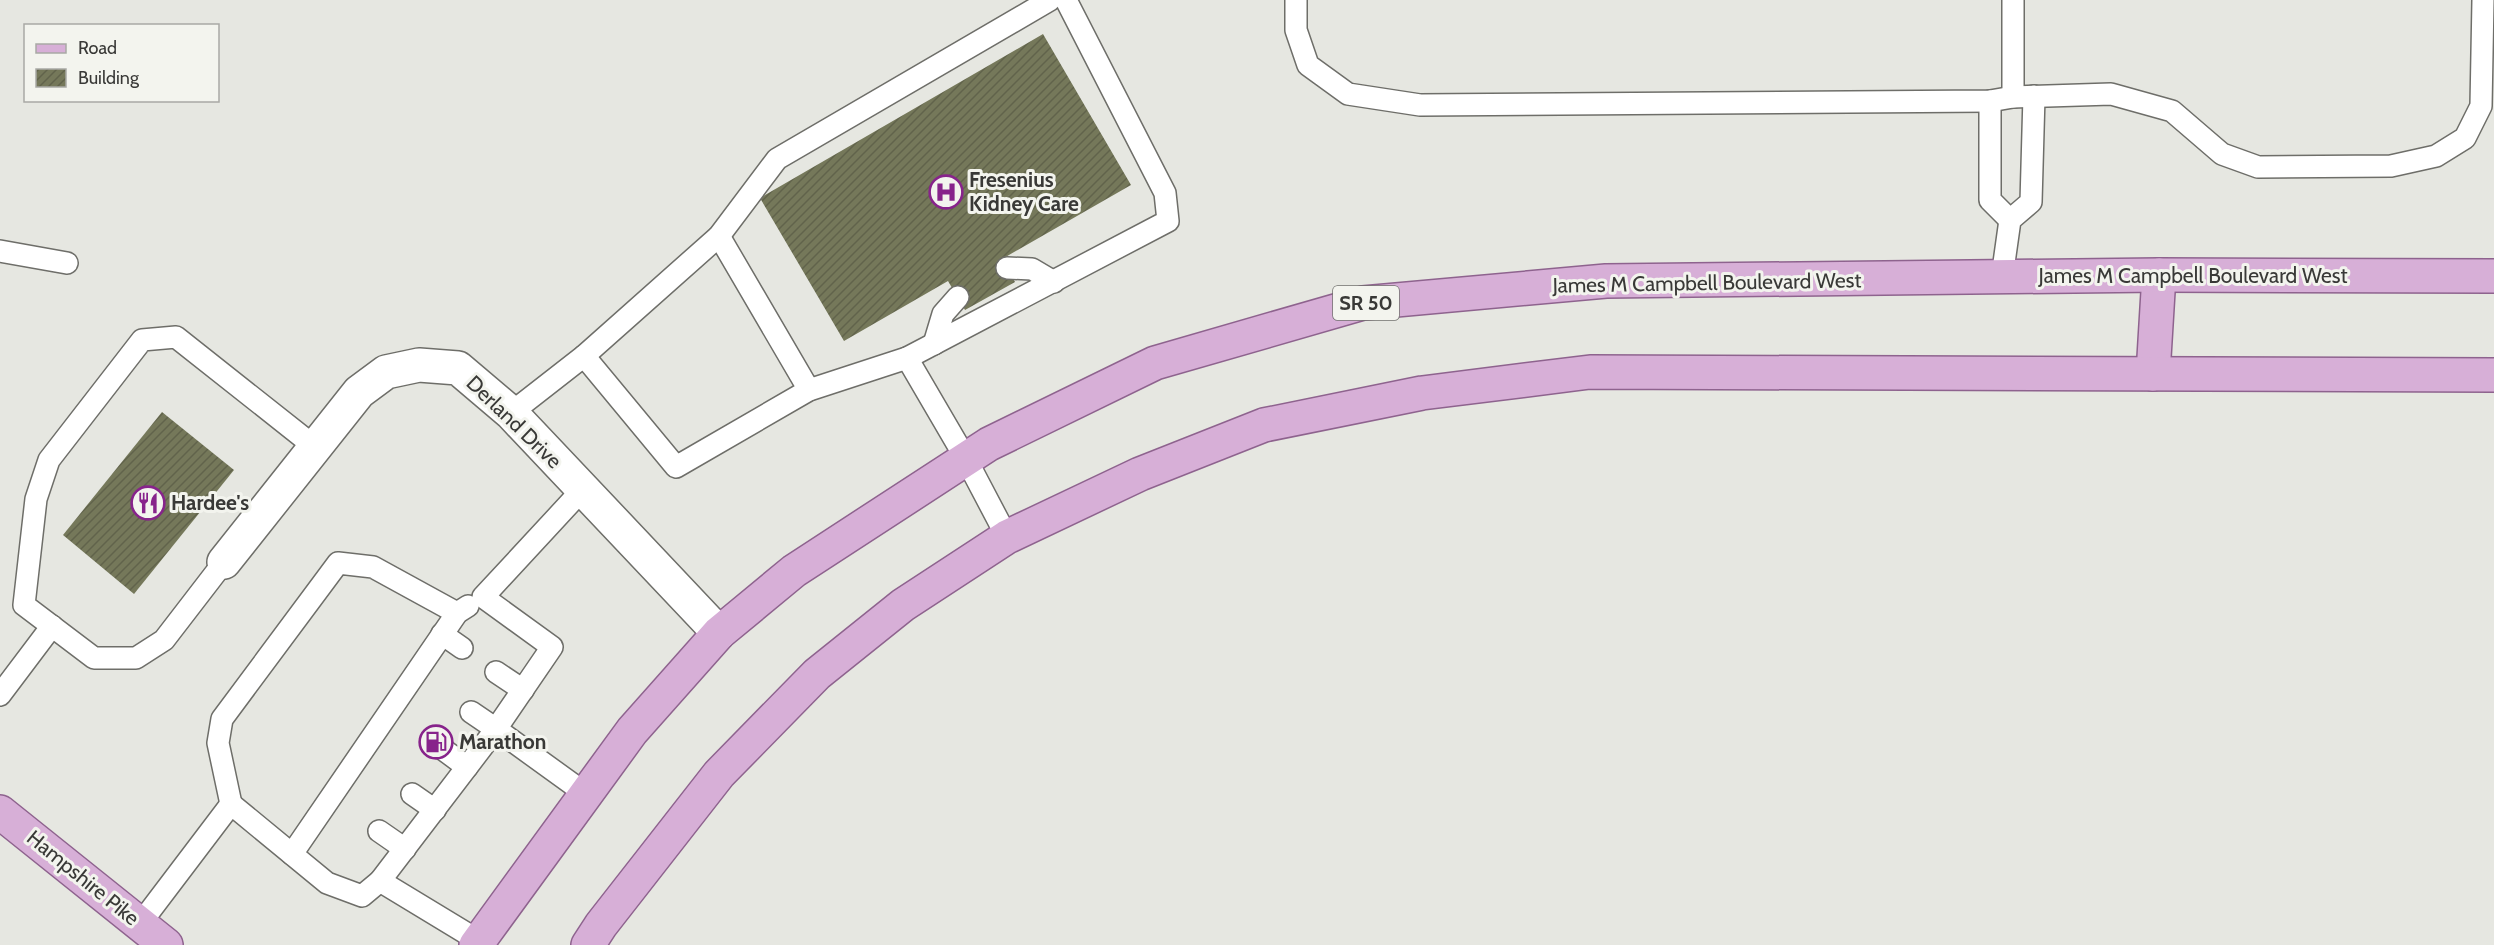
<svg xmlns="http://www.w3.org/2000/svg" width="2494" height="945" font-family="Cabin,sans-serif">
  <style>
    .building { fill: url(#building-hatch) }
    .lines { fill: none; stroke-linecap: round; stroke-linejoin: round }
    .lane-casing { stroke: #6e6e69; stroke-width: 24 }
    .street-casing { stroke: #6e6e69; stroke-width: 36 }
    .primary-casing { stroke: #8e638e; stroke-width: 36 }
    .lane { stroke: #fff; stroke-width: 21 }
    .street { stroke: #fff; stroke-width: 33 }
    .primary { stroke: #d7afd7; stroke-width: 33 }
    .labels { text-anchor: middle; stroke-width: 6; stroke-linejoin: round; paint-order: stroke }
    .shield { fill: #f3f4ee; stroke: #71716e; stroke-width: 1.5 }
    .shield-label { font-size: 20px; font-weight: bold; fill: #393937 }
    .poi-label { font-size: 21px; font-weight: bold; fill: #393937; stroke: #f3f4ee; text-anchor: start }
    .street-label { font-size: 21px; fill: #393937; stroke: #f3f4ee }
  </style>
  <defs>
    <pattern id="building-hatch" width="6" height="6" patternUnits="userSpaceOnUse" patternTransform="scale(1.5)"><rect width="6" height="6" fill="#75785a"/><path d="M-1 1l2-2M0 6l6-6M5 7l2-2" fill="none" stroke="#61634b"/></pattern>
  </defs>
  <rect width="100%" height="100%" fill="#e6e7e1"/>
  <g class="building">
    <path d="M1043 34 1131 185 1002 259 1015 282 965 310 948 281 844 341 760 198Z"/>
    <path d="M162 412 234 470 134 594 63 535Z"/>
  </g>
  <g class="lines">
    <g class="lane-casing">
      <g id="lane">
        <path d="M1296 0V30L1308 65 1348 94 1420 105 1990 101 2013 97 2111 94 2172 111 2222 154 2258 167 2391 166 2436 156 2465 138 2481 106 2483 0"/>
        <path d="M2013 0V97"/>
        <path d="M1990 101V200L2010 220"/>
        <path d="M719 236 809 390"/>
        <path d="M0 251 67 263"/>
        <path d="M1007 268 1032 269 1054 282"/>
        <path d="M2002 277 2010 220 2031 202 2034 96"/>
        <path d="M934 344 943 314 958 297"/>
        <path d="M584 356 719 236 777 159 1050 0"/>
        <path d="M907 358 1168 221 1165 193 1066 0"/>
        <path d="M511 413 584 356 676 467 809 390 907 358 966 459 1007 537"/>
        <path d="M583 489 483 597 552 647 496 729 586 794"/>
        <path d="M224 562 164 640 136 658H94L24 605 36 499 49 460 142 340 176 337 315 447"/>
        <path d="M442 634 462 648"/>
        <path d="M496 672 523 690"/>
        <path d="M0 695 52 626"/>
        <path d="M444 750 467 767"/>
        <path d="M412 794 435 810"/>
        <path d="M231 804 218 743 222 719 338 563 373 567 457 613"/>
        <path d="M379 831 405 849"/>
        <path d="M292 854 457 613 468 606"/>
        <path d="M380 881 496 729 471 712"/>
        <path d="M140 924 231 804 327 883 362 896 380 881 479 941"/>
      </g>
    </g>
    <g class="street-casing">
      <path id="street" d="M224 562 359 392 386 372 419 365 458 368 511 413 719 633"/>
    </g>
    <g class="primary-casing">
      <g id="primary">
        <path d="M2153 374 2159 275"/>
        <path d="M0 812 166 945"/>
        <path d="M476 945 632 731 719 633 794 571 989 444 1155 363 1363 303 1606 281 2159 275 2494 276"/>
        <path d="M588 945 601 925 719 774 817 674 903 605 1007 537 1140 474 1264 425 1422 393 1590 372 2494 375"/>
      </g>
    </g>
    <use href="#lane" class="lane"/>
    <use href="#street" class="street"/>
    <use href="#primary" class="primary"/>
  </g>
  <defs>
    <g id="hospital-ring" transform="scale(1.725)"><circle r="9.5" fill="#f3f4ee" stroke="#87238b" stroke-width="1.5"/><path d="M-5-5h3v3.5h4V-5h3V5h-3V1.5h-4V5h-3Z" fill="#87238b"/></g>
    <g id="restaurant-ring" transform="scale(1.725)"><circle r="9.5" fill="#f3f4ee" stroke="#87238b" stroke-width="1.5"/><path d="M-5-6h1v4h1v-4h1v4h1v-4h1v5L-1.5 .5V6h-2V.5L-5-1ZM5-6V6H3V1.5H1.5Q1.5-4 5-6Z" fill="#87238b"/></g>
    <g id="fuel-ring" transform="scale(1.725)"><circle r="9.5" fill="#f3f4ee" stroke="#87238b" stroke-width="1.5"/><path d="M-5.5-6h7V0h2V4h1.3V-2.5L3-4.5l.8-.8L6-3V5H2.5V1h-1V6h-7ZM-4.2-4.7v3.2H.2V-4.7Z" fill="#87238b"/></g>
  </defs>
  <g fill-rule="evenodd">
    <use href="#hospital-ring" x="946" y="192"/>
    <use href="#restaurant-ring" x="148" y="503"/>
    <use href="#fuel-ring" x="436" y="742"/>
  </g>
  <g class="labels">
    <rect class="shield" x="1333" y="286" width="66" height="34" rx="4.5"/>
    <g class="shield-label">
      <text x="1366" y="310">SR 50</text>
    </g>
    <g class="poi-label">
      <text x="969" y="187">Fresenius<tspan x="969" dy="24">Kidney Care</tspan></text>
      <text x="171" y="510">Hardee's</text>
      <text x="459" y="749">Marathon</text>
    </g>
    <g class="street-label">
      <text x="2193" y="283">James M Campbell Boulevard West</text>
      <text transform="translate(1707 283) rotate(-1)" y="7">James M Campbell Boulevard West</text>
      <text transform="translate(514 422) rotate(44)" y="7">Derland Drive</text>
      <text transform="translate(83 878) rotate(39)" y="7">Hampshire Pike</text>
    </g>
  </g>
  <rect x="24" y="24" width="195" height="78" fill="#f3f4ee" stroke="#a9a9a5" stroke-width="1.5"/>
  <rect x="36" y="44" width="30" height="9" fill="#d7afd7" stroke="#a9a9a5" stroke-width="1.5"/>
  <text x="78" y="54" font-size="18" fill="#393937">Road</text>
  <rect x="36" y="69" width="30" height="18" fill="url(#building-hatch)" stroke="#a9a9a5" stroke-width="1.5"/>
  <text x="78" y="84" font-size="18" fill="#393937">Building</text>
</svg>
